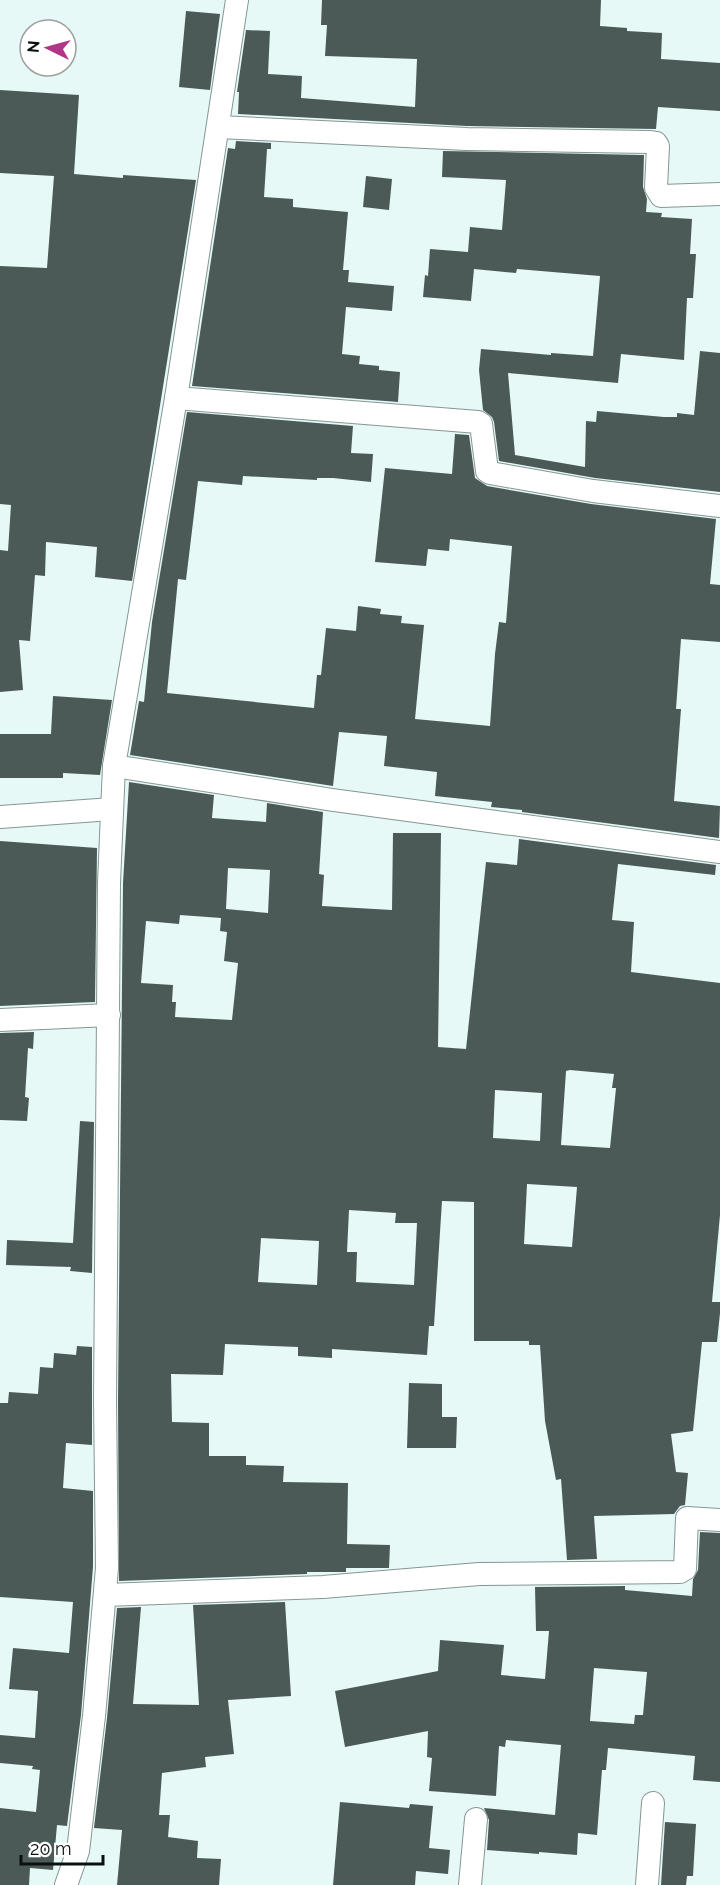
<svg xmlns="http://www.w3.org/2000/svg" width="720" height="1885" font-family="Raleway,sans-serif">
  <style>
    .building { fill: #4b5a57; fill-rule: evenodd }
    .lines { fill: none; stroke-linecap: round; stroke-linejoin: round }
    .street-casing { stroke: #859693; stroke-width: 24 }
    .street { stroke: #fff; stroke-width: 22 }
  </style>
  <rect width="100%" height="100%" fill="#e7f9f6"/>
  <g class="building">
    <path d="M322 0H601L600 26 627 28V31L662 33 661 59 720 63V111L658 107 656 129 467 126 238 114 239 92H237L246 30 270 31 268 74 302 76 301 98 415 107 417 59 325 56 327 25H321Z"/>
    <path d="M186 11 220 14 210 90 179 87Z"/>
    <path d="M0 90 79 95 74 174 123 178V175L196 180 132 581 95 577 97 547 46 542 45 576 35 575 30 641 19 640 23 690 0 692V550L8 551 11 505 0 504V266L47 268 54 176 0 173Z"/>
    <path d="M236 141 271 143V149H267L264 197 293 199V207L348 212 343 270H349L348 282 394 286 392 311 346 307 342 354 360 356 359 364 379 366V370L400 372 398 402 192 386 228 148 235 149Z"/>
    <path d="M443 151 644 155 643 187 647 199 646 212 662 213 661 217 692 219 690 254H696L693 298H687L684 360 621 354 618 383 508 373 515 455 585 467 586 421 596 422 597 411 664 417H677V413L694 415 700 351 720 353V492L595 478 499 461 494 422 492 417 483 410 479 370 481 349 551 355V353L593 356 600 276 517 269 516 273 474 269 471 301 423 297 425 275 428 276 430 249 468 252 470 227 502 230 506 180 442 177Z"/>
    <path d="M366 176 392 179 389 210 363 207Z"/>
    <path d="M187 412 353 426 351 453 373 454 371 482 333 478H317V480L243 476 242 485 198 481 186 580 178 579 167 693 314 708 317 675H321L326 628 356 631 358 606 381 609 380 614 402 616 401 623 424 625 415 719 490 726 495 654 499 622 506 623 512 546 450 539 449 551 428 549 426 566 375 562 385 468 452 474 455 434 469 435 475 478 487 486 591 504 716 519 710 584 720 585V642L681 639 676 709H681L674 801 720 806 719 838 522 812V810L491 807 492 802 435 796 437 772 384 766 387 736 339 732 333 786 130 755 139 701 144 702 152 622Z"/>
    <path d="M53 696 112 700 100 775 63 773V778H0V734H51Z"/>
    <path d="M129 782 214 795 212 818 266 822 267 803 323 812 319 874 324 875 322 906 392 910 393 833H441L438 1047 466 1049 486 862 517 865 519 839 716 865 715 875 618 864 612 920 634 922 631 972 720 983V1215L712 1302H720V1313L717 1342H702L693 1431 671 1434 676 1472 688 1473 685 1505 680 1506 674 1514 594 1516 597 1559 567 1560 561 1479 556 1480 545 1421 540 1345H529V1341H474V1202L442 1201 434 1326H429L427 1355 332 1349V1358L298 1356V1347L225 1344 223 1375 171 1374 172 1422 209 1423V1456H246V1465L284 1466 283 1482 348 1483 347 1544 390 1545 389 1568H346V1572H307V1574L119 1581 118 1401 123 883ZM228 868 270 870 268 913 226 909ZM180 915 221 918 220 931 227 932 224 961 238 963 232 1020 175 1017 176 1002H172L173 985 141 983 146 921 179 924ZM570 1070 614 1074 612 1088H616L610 1148 561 1145 566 1071ZM495 1090 542 1093 540 1141 493 1138ZM527 1184 577 1187 572 1247 524 1244ZM349 1210 396 1213 395 1223H417L414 1285 356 1282 357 1252H347ZM261 1238 319 1241 317 1285 258 1282Z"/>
    <path d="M0 841 97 848 95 1002 0 1006Z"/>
    <path d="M34 1032 33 1049 28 1048 25 1097 29 1098 27 1121 0 1120V1033Z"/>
    <path d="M80 1121 94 1122 92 1273 70 1271 71 1267 6 1265 7 1240 73 1243Z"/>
    <path d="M77 1346 92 1347V1445L66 1443 63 1488 93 1491V1567L81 1715 67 1826 57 1825 53 1870 30 1868 29 1885H0V1808L36 1812 40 1770 32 1769 33 1766 0 1763V1735L35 1738 38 1691 9 1689 13 1648 69 1653 73 1602 0 1597V1403H8L9 1392 38 1394 40 1367 53 1368 54 1353 76 1355Z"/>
    <path d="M409 1383 442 1384V1417H457L456 1448H407Z"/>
    <path d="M700 1532 720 1533V1782L693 1780 695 1756 608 1748 606 1770H602L597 1835 578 1833 577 1855 539 1852V1854L487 1850 489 1820 484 1808 555 1815 561 1745 506 1740 505 1747 499 1746 496 1796 429 1791 432 1758 427 1757 428 1731 345 1747 335 1691 438 1671 440 1640 504 1645 501 1675 545 1679 549 1631H536L535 1587 625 1586V1590L692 1596 693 1579 698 1570ZM594 1668 647 1672 643 1715H635L634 1724 590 1721Z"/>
    <path d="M285 1602 291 1696 228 1700 234 1754 205 1757 206 1767 162 1773 159 1815H170L168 1837 198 1841 197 1858 221 1859 219 1885H117L122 1830 94 1828 107 1718 117 1608 141 1607 133 1704 199 1705 193 1605Z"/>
    <path d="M340 1802 409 1808 410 1804 433 1806 429 1848 450 1850 448 1874 416 1871 415 1885H333Z"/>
    <path d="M665 1822 696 1824 693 1876H687L686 1885H661Z"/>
  </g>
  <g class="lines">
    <g class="street-casing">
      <g id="street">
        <path d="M218 127 467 139 649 142 656 143 658 146 656 188 661 196 720 194"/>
        <path d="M176 398 478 422 481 424 487 471 490 473 593 491 720 506"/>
        <path d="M114 766 333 800 720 852"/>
        <path d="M0 817 112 809"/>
        <path d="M0 1020 109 1015"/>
        <path d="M105 1595 323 1587 479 1574 680 1572 685 1569 687 1518 720 1520"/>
        <path d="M66 1885 78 1851 94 1716 107 1568 105 1401 109 883 114 766 176 398 237 0"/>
        <path d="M470 1885 476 1819"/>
        <path d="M647 1885 653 1803"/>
      </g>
    </g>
    <use href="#street" class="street"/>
  </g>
  <g transform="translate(48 48) rotate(275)"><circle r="28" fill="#ffffff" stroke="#9d9f9f" stroke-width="1.5"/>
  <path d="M0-4.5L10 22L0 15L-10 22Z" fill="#b13687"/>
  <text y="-9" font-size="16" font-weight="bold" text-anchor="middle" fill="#0a100f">N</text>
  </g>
  <path d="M21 1855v9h82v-9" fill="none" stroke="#0a100f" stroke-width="3"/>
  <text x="30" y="1855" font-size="18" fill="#0a100f" stroke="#ffffff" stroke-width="4.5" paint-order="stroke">20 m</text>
</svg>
